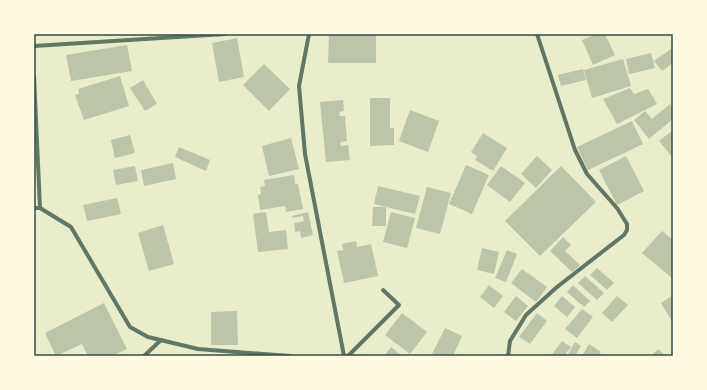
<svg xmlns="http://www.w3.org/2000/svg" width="707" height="390" font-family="Poppins,sans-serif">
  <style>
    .building { fill: #bcc5a7 }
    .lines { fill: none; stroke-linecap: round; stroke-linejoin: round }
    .minor { stroke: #617663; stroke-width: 4 }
    .neatline { fill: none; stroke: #344e41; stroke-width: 1.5 }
  </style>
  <rect width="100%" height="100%" fill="#e9edc9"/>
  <g class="building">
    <path d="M329 34H376V63H328Z"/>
    <path d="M597 34H605L615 55 593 65 582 40Z"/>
    <path d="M237 38 244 77 219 82 212 43Z"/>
    <path d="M127 45 132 71 71 81 66 55Z"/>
    <path d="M671 49 673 52V63L662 71 654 61Z"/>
    <path d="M651 53 655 68 629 74 626 59Z"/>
    <path d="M623 59 631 86 592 98 584 70Z"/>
    <path d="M264 64 290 89 269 111 243 85Z"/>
    <path d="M583 69 586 80 561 86 558 75Z"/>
    <path d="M120 76 129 106 84 120 75 95 79 94 78 89Z"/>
    <path d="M143 80 157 104 145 111 130 88Z"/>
    <path d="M630 88 634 94 648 89 657 104 617 124 603 99Z"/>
    <path d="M370 98H390V128H394V145L370 146Z"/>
    <path d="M343 100 344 111 339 112 340 116H345L347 141 340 142 341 146 348 145 350 160 326 162 320 102Z"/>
    <path d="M670 104 673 107V119L649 139 634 120 645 111 652 119Z"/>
    <path d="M410 110 439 121 428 152 399 141Z"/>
    <path d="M632 121 643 144 588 170 577 147Z"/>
    <path d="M673 130V158L659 141Z"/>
    <path d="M483 133 507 148 493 171 475 160 477 156 471 152Z"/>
    <path d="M130 135 135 153 115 158 111 140Z"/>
    <path d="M291 138 299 169 269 176 262 146Z"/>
    <path d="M179 147 210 160 206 171 175 157Z"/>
    <path d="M537 156 552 170 536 188 521 174Z"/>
    <path d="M626 156 644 191 617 205 599 170Z"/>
    <path d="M173 163 176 179 144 186 141 170Z"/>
    <path d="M466 165 489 175 472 214 449 204Z"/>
    <path d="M135 166 138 181 116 185 113 170Z"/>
    <path d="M501 166 525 183 510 202 487 185Z"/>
    <path d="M561 166 596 202 540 256 505 221Z"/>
    <path d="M294 175 295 184H298L303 209 286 212 285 206 260 210 258 195 261 194 260 187 265 186 264 180Z"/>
    <path d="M378 186 420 196 415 214 374 204Z"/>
    <path d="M427 187 451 193 440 234 416 228Z"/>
    <path d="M117 198 121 214 87 221 83 205Z"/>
    <path d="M373 207H386V226H372Z"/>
    <path d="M266 212 269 232 286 230 288 249 258 252 253 214Z"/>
    <path d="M308 212 313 235 301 238 300 231 295 232 294 223 304 221 303 216 292 218V216Z"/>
    <path d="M391 212 415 218 407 248 383 242Z"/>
    <path d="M163 225 174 264 149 271 138 233Z"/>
    <path d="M662 231 673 240V276L672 278 642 253Z"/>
    <path d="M563 237 571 245 565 251 580 265 572 272 550 251Z"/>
    <path d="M356 241 357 247 371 244 378 276 344 283 337 251 343 250 342 244Z"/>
    <path d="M482 248 499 252 494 274 477 270Z"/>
    <path d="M507 250 517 254 506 282 495 278Z"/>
    <path d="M597 268 614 283 607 290 590 275Z"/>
    <path d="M522 269 547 287 536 302 511 283Z"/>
    <path d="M585 276 604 293 597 300 578 283Z"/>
    <path d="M489 285 503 296 494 308 480 297Z"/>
    <path d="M573 285 590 301 584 307 567 292Z"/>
    <path d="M673 295V323L661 303Z"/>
    <path d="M516 296 528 306 516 321 504 312Z"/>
    <path d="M562 296 575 307 567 317 554 306Z"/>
    <path d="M617 296 628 305 612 322 602 313Z"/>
    <path d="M104 303 127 349 112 356H88L82 344 56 356 45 333Z"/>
    <path d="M582 309 593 317 577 338 565 329Z"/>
    <path d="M237 311 238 345H211V312Z"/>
    <path d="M402 313 427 332 410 354 385 335Z"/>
    <path d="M537 313 547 321 530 344 519 337Z"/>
    <path d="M445 328 462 336 453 356H436L432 354Z"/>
    <path d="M562 341 571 347 564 356H551Z"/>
    <path d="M575 342 581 346 575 356H567Z"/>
    <path d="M589 344 601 352 598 356H582Z"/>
    <path d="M391 347 402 356H384Z"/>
    <path d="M658 349 666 356H651Z"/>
  </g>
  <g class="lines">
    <g class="minor">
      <path d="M309 34 299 86 305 154 344 356"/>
      <path d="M34 46 225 34"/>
      <path d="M34 76 40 208H34"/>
      <path d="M40 208 71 227 130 327 148 337 198 349 290 356"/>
      <path d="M144 356 161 340"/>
      <path d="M348 356 399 305 383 290"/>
      <path d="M508 356 510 341 526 315 557 287 624 235 627 230V224L617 208 587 174 575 150 537 34"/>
    </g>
  </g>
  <rect width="707" height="390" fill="none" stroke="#fefae0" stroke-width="70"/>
  <rect x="35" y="35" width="637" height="320" class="neatline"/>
</svg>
